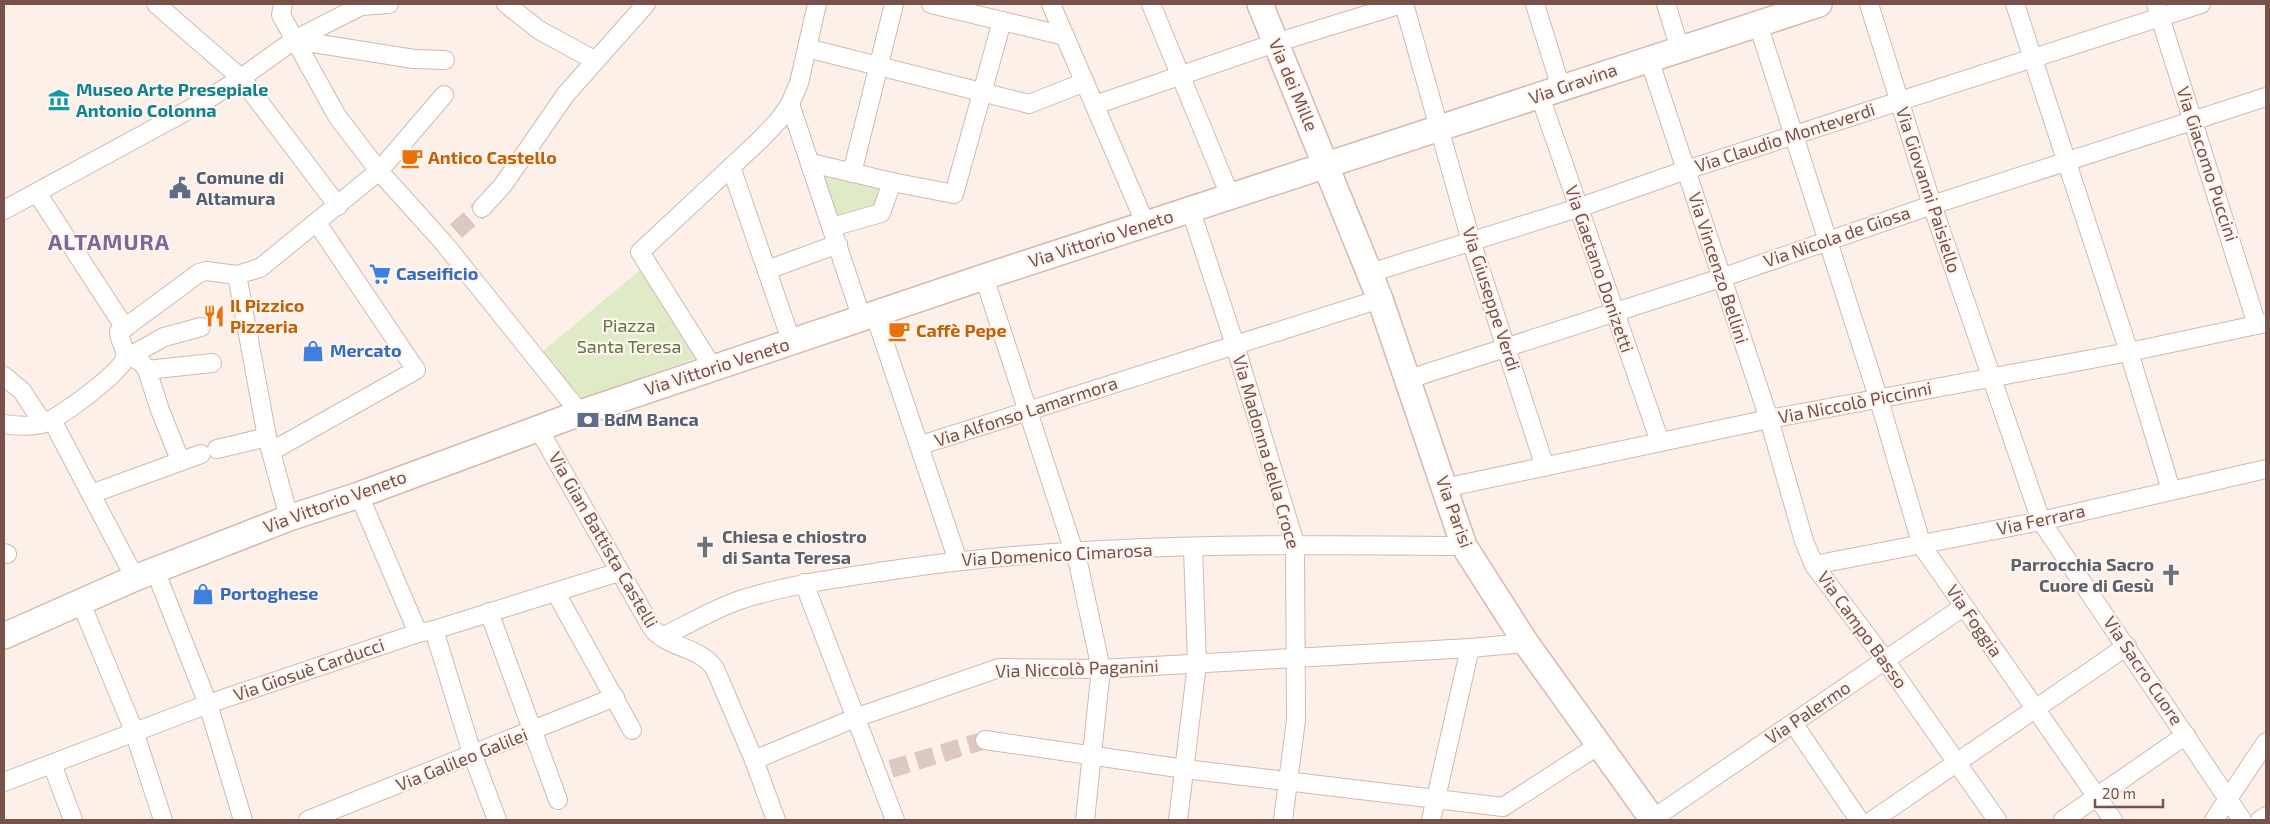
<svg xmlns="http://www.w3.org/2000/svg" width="2270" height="824" font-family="'Exo 2',sans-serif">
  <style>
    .green { fill: #deebc6 }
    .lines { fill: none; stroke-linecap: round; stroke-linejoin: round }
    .street-tunnel { stroke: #dcc8c2; stroke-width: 18; stroke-dasharray: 18 9; stroke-linecap: butt }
    .street-casing { stroke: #d2b8b0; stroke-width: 20 }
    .secondary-casing { stroke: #d7b8b0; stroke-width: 28 }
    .street { stroke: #fff; stroke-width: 18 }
    .secondary { stroke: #fff; stroke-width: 25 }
    .labels { text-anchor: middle; stroke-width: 4.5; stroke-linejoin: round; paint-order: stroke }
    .street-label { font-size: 18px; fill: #78514b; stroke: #fff5ef }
    .culture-label { font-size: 18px; font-weight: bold; fill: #0d838f; stroke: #fff5ef; text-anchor: start }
    .food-label { font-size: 18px; font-weight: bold; fill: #c56008; stroke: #fff5ef; text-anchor: start }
    .service-label { font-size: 18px; font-weight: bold; fill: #4e5e75; stroke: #fff5ef; text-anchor: start }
    .shop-label { font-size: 18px; font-weight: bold; fill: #366cbe; stroke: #fff5ef; text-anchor: start }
    .park-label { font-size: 18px; fill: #5e7840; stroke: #fff5ef }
    .worship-label { font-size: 18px; font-weight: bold; fill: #5b616d; stroke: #fff5ef; text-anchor: start }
    .district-label { font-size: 22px; font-weight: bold; letter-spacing: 1px; fill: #7d689b; stroke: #fff5ef }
  </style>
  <rect width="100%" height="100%" fill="#fdf0e9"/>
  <g class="green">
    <path d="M817 167 886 185 878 209 835 222Z"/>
    <path d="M640 270 696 358 583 400 541 353Z"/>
  </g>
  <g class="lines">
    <g class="street-tunnel">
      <path d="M456 231 482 208"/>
      <path d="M891 769 985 740"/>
    </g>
    <g class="street-casing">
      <g id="street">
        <path d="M156 4 241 78 338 206"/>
        <path d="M283 4 281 15 337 116 379 171 443 242 580 413"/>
        <path d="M506 4 539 30 594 60"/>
        <path d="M931 4 1065 36"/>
        <path d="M1051 4 1146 225"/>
        <path d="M1151 4 1231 198"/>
        <path d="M1404 4 1471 241 1545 467"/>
        <path d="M1535 4 1561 88"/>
        <path d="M1666 4 1680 49"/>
        <path d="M1869 4 1932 205 2041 521 2242 820"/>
        <path d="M2015 4 2129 352 2171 490"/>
        <path d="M2156 4 2257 325"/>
        <path d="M1758 24 1879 400 1922 546 2113 820"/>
        <path d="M294 40 414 59 445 60"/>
        <path d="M807 48 1029 104 1085 82"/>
        <path d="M1649 59 1769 419 1804 541 1814 565 1885 660 1997 820"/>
        <path d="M1540 96 1660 442"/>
        <path d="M790 104 862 319"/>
        <path d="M1095 105 1275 43 1402 4"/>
        <path d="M811 163 892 182 881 213 832 227"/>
        <path d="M731 167 792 343"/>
        <path d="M852 173 894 4"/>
        <path d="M892 182 954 194 1002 21"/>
        <path d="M37 193 125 328"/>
        <path d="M482 208 503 185 566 94 646 4"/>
        <path d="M4 210 205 101 241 78 294 40 361 6 389 4"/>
        <path d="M1191 211 1235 345 1295 544 1296 720 1283 820"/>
        <path d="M767 270 838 244"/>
        <path d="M1370 273 1578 208 1686 170 2201 4"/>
        <path d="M237 275 267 437 289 518"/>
        <path d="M984 277 1079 567 1101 669 1085 820"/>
        <path d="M875 315 958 561"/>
        <path d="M126 353 142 363 147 370 160 410 180 460"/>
        <path d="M130 356 164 337 201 327"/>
        <path d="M713 368 640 252 760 140 779 120 790 104 799 83 817 4"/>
        <path d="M147 370 212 363"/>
        <path d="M4 376 22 391 43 423"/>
        <path d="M1409 379 1721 278 1932 205 2266 97"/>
        <path d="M52 420 135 578"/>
        <path d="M4 424C16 426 29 427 42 424 58 419 121 373 125 358 127 349 119 341 119 332L199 273 206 271 237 275 260 268 379 171 444 95"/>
        <path d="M538 428 652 628C668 649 700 646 715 669L754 760 776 820"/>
        <path d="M921 445 1380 299"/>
        <path d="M279 447 416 370 317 223"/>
        <path d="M217 449 267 437"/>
        <path d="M1444 488 1769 419 2129 352 2266 323"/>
        <path d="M91 494 201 454"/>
        <path d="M359 495 418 633"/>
        <path d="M4 553 7 554"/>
        <path d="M1814 565 2041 521 2266 469"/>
        <path d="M155 570 208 704 243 820"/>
        <path d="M804 583 895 820"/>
        <path d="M556 593 632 730"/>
        <path d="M81 603 134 731 163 820"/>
        <path d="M489 612 558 800"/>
        <path d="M434 630 472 753 497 820"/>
        <path d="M662 637C689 624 715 608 743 599 794 583 847 577 900 569 1086 542 1276 544 1464 546"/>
        <path d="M1793 723 1859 820"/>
        <path d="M985 740 1185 769 1503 807 1599 745"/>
        <path d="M754 760 855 718 999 668 1101 669 1470 648 1526 643"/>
        <path d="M52 764 73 820"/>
        <path d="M4 782 208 704 418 633 434 630 619 572"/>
        <path d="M308 820 615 697"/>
        <path d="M1178 820 1197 664 1193 548"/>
        <path d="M1431 820 1470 648"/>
        <path d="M1651 820 1963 607"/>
        <path d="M1873 820 2127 646"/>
        <path d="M2063 820 2186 735"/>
        <path d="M2214 820 2266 742"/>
        <path d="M2260 820 2266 816"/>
      </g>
    </g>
    <g class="secondary-casing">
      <g id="secondary">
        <path d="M1260 4 1380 299 1464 546 1526 643 1653 820"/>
        <path d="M4 636 135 578 289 518 359 495 580 413 984 277 1819 4"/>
      </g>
    </g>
    <use href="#street" class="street"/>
    <use href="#secondary" class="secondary"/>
  </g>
  <defs>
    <g id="museum-bare" transform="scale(1.725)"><path d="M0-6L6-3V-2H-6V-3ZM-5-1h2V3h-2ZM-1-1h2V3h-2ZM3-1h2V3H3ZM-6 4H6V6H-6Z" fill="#0f9aa8" stroke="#fff5ef" stroke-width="2.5" paint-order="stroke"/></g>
    <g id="cafe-bare" transform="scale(1.725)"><path d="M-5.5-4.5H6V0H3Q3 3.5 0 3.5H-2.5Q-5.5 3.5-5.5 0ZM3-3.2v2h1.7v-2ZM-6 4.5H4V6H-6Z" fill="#e8710a" stroke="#fff5ef" stroke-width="2.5" paint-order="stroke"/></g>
    <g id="civic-bare" transform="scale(1.725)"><path d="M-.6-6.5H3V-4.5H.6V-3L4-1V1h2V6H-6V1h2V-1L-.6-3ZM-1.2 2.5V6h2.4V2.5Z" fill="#5c6f8a" stroke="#fff5ef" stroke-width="2.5" paint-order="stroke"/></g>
    <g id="supermarket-bare" transform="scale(1.725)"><path d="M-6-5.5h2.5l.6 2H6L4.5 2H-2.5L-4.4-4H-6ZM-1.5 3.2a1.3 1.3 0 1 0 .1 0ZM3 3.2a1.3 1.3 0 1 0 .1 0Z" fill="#3f7fe0" stroke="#fff5ef" stroke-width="2.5" paint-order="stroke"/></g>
    <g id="restaurant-bare" transform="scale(1.725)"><path d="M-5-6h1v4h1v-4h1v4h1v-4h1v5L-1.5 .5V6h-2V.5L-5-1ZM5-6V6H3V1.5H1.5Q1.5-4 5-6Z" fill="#e8710a" stroke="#fff5ef" stroke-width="2.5" paint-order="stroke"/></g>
    <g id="shop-bare" transform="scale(1.725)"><path d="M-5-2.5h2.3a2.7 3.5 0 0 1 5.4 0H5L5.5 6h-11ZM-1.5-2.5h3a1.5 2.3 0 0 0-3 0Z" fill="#3f7fe0" stroke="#fff5ef" stroke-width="2.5" paint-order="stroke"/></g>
    <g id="bank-bare" transform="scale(1.725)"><path d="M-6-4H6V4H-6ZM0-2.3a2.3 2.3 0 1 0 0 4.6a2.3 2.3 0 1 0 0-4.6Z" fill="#5c6f8a" stroke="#fff5ef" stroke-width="2.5" paint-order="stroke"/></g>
    <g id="church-bare" transform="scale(1.725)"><path d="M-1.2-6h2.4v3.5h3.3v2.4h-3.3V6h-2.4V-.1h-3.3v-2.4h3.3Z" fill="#6b7280" stroke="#fff5ef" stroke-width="2.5" paint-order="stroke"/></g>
  </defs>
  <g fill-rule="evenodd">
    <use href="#museum-bare" x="59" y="100"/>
    <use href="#cafe-bare" x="412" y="158"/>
    <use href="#civic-bare" x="180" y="188"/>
    <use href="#supermarket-bare" x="380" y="274"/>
    <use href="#restaurant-bare" x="214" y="316"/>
    <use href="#cafe-bare" x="899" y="331"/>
    <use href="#shop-bare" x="313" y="351"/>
    <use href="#bank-bare" x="588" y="420"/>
    <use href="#church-bare" x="705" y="547"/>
    <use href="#church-bare" x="2171" y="575"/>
    <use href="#shop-bare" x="203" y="594"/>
  </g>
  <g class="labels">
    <g class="street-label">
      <text transform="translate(1573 84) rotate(-19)" y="6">Via Gravina</text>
      <text transform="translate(1293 85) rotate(67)" y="6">Via dei Mille</text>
      <text transform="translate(1785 138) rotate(-18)" y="6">Via Claudio Monteverdi</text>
      <text transform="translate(2207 164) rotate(72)" y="6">Via Giacomo Puccini</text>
      <text transform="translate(1928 190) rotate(72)" y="6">Via Giovanni Paisiello</text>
      <text transform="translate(1837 237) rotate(-19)" y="6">Via Nicola de Giosa</text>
      <text transform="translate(1101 239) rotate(-18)" y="6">Via Vittorio Veneto</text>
      <text transform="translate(1718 268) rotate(72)" y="6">Via Vincenzo Bellini</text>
      <text transform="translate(1599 269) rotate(71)" y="6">Via Gaetano Donizetti</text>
      <text transform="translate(1491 299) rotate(72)" y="6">Via Giuseppe Verdi</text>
      <text transform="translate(717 367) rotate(-18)" y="6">Via Vittorio Veneto</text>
      <text transform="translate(1855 403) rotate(-11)" y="6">Via Niccolò Piccinni</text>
      <text transform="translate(1026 412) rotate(-18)" y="6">Via Alfonso Lamarmora</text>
      <text transform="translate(1266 452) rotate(74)" y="6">Via Madonna della Croce</text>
      <text transform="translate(335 502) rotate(-20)" y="6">Via Vittorio Veneto</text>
      <text transform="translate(1454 512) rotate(70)" y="6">Via Parisi</text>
      <text transform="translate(2041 520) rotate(-12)" y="6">Via Ferrara</text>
      <text transform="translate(603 540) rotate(60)" y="6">Via Gian Battista Castelli</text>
      <text transform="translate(1057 555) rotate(-3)" y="6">Via Domenico Cimarosa</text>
      <text transform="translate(1974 621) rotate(55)" y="6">Via Foggia</text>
      <text transform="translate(1862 630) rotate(54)" y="6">Via Campo Basso</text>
      <text transform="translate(1077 669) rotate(-2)" y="6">Via Niccolò Paganini</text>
      <text transform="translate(309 670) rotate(-19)" y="6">Via Giosuè Carducci</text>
      <text transform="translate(2143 671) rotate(56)" y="6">Via Sacro Cuore</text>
      <text transform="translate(1808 713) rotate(-34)" y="6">Via Palermo</text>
      <text transform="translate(462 760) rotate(-22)" y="6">Via Galileo Galilei</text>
    </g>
    <g class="culture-label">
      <text x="76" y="96">Museo Arte Presepiale<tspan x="76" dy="21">Antonio Colonna</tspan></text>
    </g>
    <g class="food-label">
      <text x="428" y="164">Antico Castello</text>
      <text x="230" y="312">Il Pizzico<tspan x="230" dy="21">Pizzeria</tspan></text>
      <text x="916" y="337">Caffè Pepe</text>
    </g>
    <g class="service-label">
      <text x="196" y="184">Comune di<tspan x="196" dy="21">Altamura</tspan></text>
      <text x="604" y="426">BdM Banca</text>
    </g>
    <g class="shop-label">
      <text x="396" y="280">Caseificio</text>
      <text x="330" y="357">Mercato</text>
      <text x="220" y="600">Portoghese</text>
    </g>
    <g class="park-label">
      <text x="629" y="332">Piazza<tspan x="629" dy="21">Santa Teresa</tspan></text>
    </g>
    <g class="worship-label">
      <text x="722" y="543">Chiesa e chiostro<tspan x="722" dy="21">di Santa Teresa</tspan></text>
      <text x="2154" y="571" text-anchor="end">Parrocchia Sacro<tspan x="2154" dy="21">Cuore di Gesù</tspan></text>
    </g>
    <g class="district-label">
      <text x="109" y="250">ALTAMURA</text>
    </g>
  </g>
  <rect width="2270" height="824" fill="none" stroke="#78514b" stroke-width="10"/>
  <path d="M2095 799v8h68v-8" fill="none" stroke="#78514b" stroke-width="2.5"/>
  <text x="2102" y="799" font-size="15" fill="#78514b" stroke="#fff5ef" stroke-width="4" paint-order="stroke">20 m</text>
</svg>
